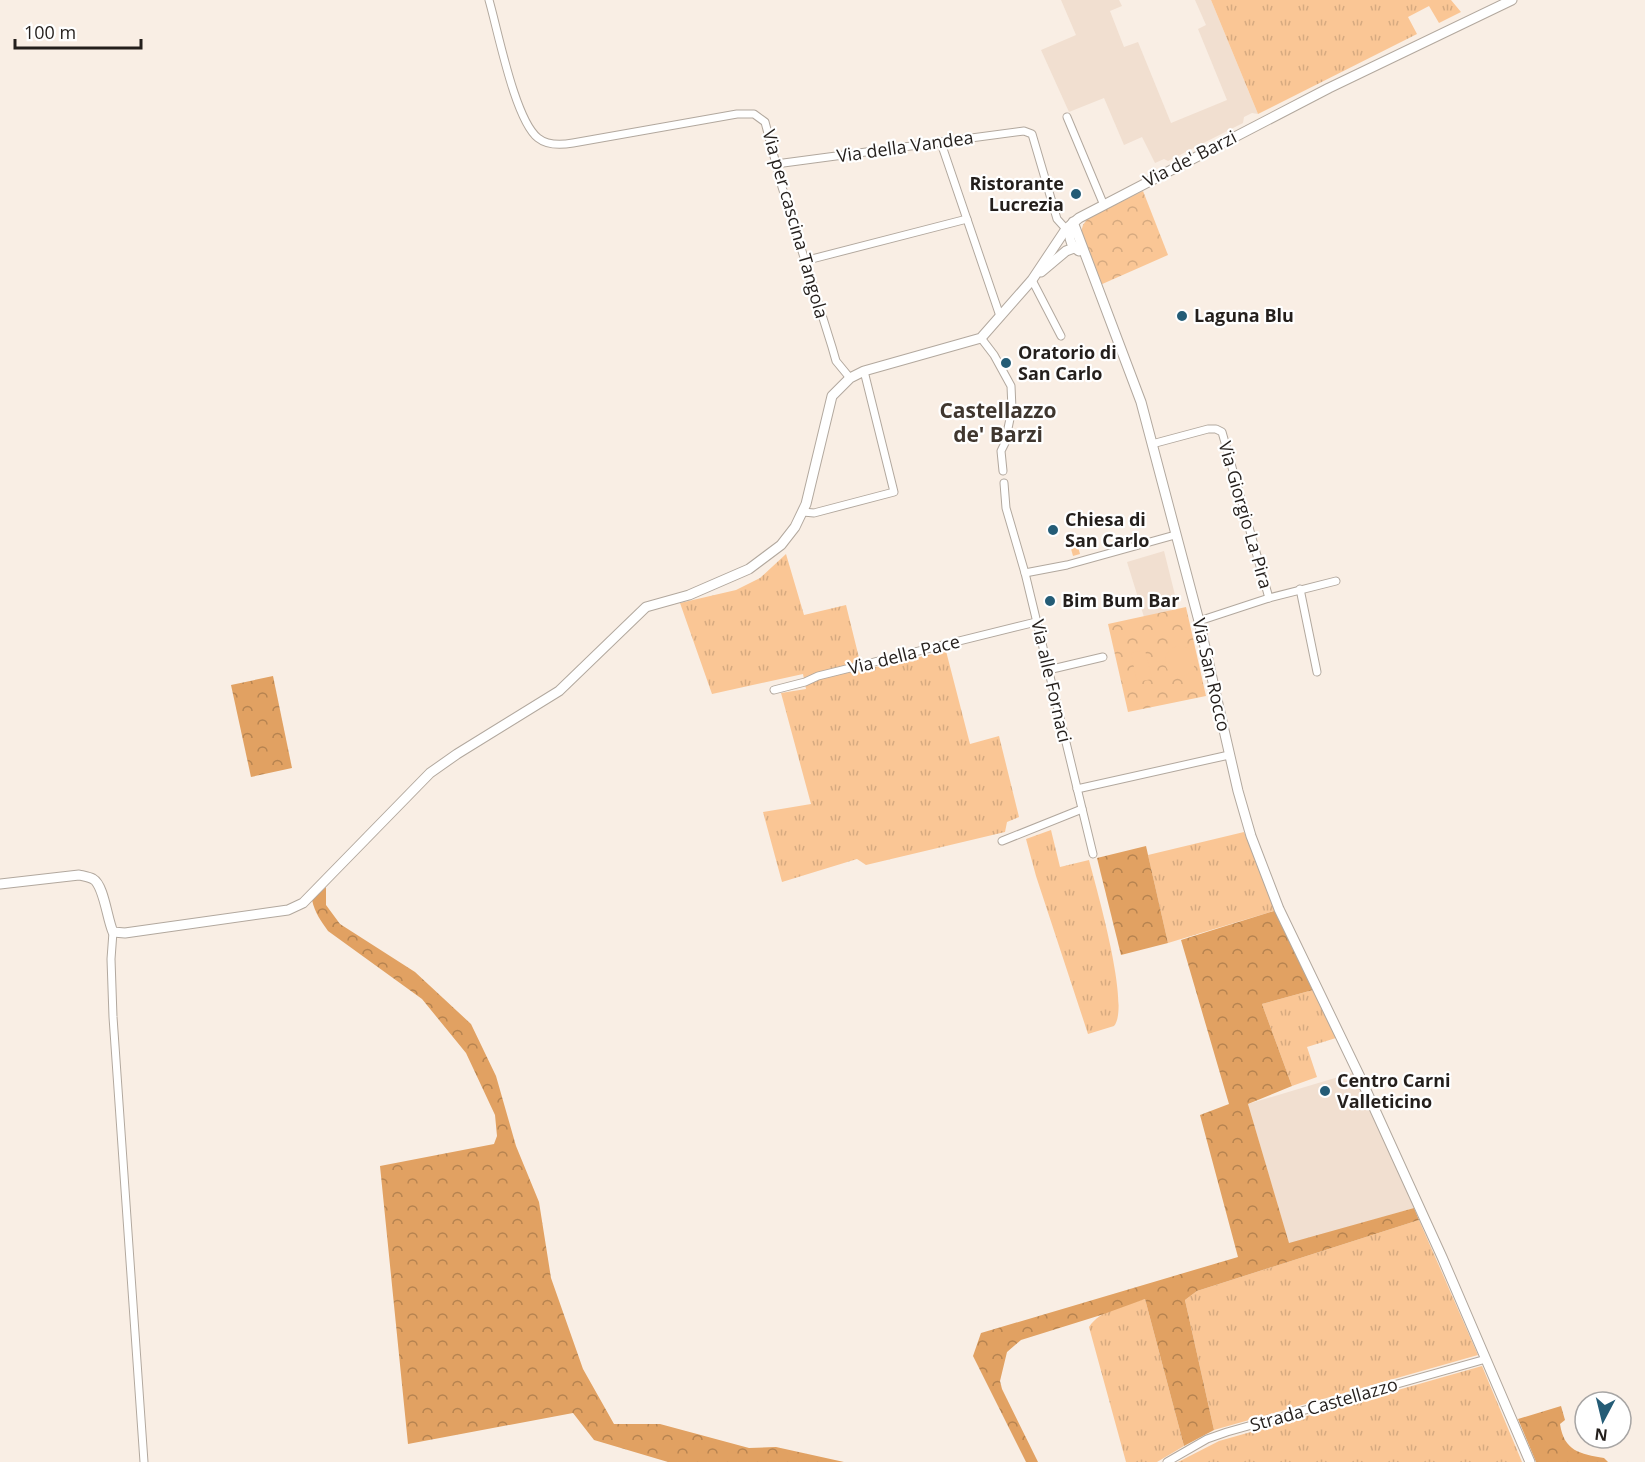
<svg xmlns="http://www.w3.org/2000/svg" width="1645" height="1462" font-family="'Open Sans',sans-serif">
  <style>
    .built { fill: #f1dfd0 }
    .grass { fill: url(#grass-tufts) }
    .forest { fill: url(#forest-crowns) }
    .park { fill: url(#park-crowns) }
    .pitch { fill: #fac695 }
    .lines { fill: none; stroke-linecap: round; stroke-linejoin: round }
    .street-casing { stroke: #b2a89e; stroke-width: 9 }
    .secondary-casing { stroke: #b2a89e; stroke-width: 11 }
    .street { stroke: #fff; stroke-width: 7 }
    .secondary { stroke: #fff; stroke-width: 9 }
    .poi-dot { fill: #245c76; stroke: #fff; stroke-width: 2 }
    .labels { text-anchor: middle; stroke-width: 4.5; stroke-linejoin: round; paint-order: stroke }
    .street-label { font-size: 18px; fill: #241f1c; stroke: #fff }
    .poi-label { font-size: 18px; font-weight: bold; fill: #241f1c; stroke: #fff; text-anchor: start }
    .quarter-label { font-size: 21px; font-weight: bold; fill: #40372f; stroke: #fff }
  </style>
  <defs>
    <pattern id="grass-tufts" width="24" height="20" patternUnits="userSpaceOnUse" patternTransform="scale(1.5)"><rect width="24" height="20" fill="#fac695"/><path d="M3 7l-1-3M5 7V3M7 7l1-3M15 17l-1-3M17 17v-4M19 17l1-3" fill="none" stroke="#d6aa80"/></pattern>
    <pattern id="forest-crowns" width="20" height="18" patternUnits="userSpaceOnUse" patternTransform="scale(1.5)"><rect width="20" height="18" fill="#e1a162"/><path d="M2 6a3 3 0 1 1 6 0M12 15a3 3 0 1 1 6 0" fill="none" stroke="#b68350"/></pattern>
    <pattern id="park-crowns" width="20" height="18" patternUnits="userSpaceOnUse" patternTransform="scale(1.5)"><rect width="20" height="18" fill="#fac695"/><path d="M2 6a3 3 0 1 1 6 0M12 15a3 3 0 1 1 6 0" fill="none" stroke="#d6aa80"/></pattern>
  </defs>
  <rect width="100%" height="100%" fill="#f9eee4"/>
  <g class="built">
    <path d="M1061 0H1119L1122 6 1110 11 1124 47 1138 42 1171 123 1227 100 1198 29 1206 25 1195 0H1211L1258 114 1252 113 1244 117 1243 123 1168 161 1164 159 1155 163 1142 137 1124 145 1104 98 1069 112 1041 50 1076 35Z"/>
    <path d="M1164 551 1176 599 1168 601 1171 611 1144 617 1127 562Z"/>
    <path d="M1355 1072 1414 1208 1289 1244 1248 1104Z"/>
  </g>
  <g class="grass">
    <path d="M1211 0H1451L1461 12 1439 23 1429 6 1408 17 1417 34 1258 114Z"/>
    <path d="M1075 536 1080 554 1073 556 1068 538Z"/>
    <path d="M786 554 804 615 846 605 862 670 946 651 970 744 999 736 1019 817 1007 822 1005 832 866 865 857 859 782 882 763 812 811 804 781 693 806 689 803 674 712 694 680 603 736 590 760 578Z"/>
    <path d="M1051 830 1060 867 1089 860C1096 887 1131 1007 1114 1026L1088 1034 1036 876 1026 839Z"/>
    <path d="M1244 832 1277 910 1168 943 1148 855Z"/>
    <path d="M1313 990 1336 1038 1307 1047 1317 1077 1292 1086 1262 1004Z"/>
    <path d="M1419 1220 1478 1355 1214 1430 1185 1300 1197 1291Z"/>
    <path d="M1145 1299 1184 1446 1157 1462H1126L1089 1327C1101 1309 1125 1305 1145 1299Z"/>
    <path d="M1482 1366 1522 1462H1178L1219 1441Z"/>
  </g>
  <g class="forest">
    <path d="M273 676 292 768 251 777 231 685Z"/>
    <path d="M1146 846 1168 943 1121 955 1097 858Z"/>
    <path d="M326 887V905L340 924 415 972 471 1024 496 1076 516 1146 539 1202 551 1278 583 1369 614 1424H660L749 1448 776 1447 844 1462H668L594 1440 573 1413 408 1444 380 1166 494 1144 497 1136 495 1115 466 1053 422 999 328 931C321 921 315 913 312 900Z"/>
    <path d="M1277 910 1313 990 1262 1004 1292 1086 1248 1104 1289 1243 1414 1208 1419 1220 1197 1291 1185 1300 1214 1430 1184 1446 1145 1299 1101 1315 1021 1340 1007 1352 1000 1381 1002 1389 1038 1462H1026L973 1356 981 1333 1238 1257 1200 1115 1229 1104 1181 940Z"/>
    <path d="M1561 1406 1565 1420 1560 1424C1564 1451 1580 1454 1604 1458L1608 1462H1536L1518 1419Z"/>
  </g>
  <g class="park">
    <path d="M1143 191 1168 255 1100 285 1081 232 1083 225 1088 218Z"/>
    <path d="M1186 607 1206 696 1128 712 1108 624Z"/>
  </g>
  <g class="pitch">
    <circle cx="1180" cy="661" r="15"/>
    <path d="M1145 650 1152 679 1137 682 1131 653Z"/>
  </g>
  <g class="lines">
    <g class="street-casing">
      <g id="street">
        <path d="M489 0C498 31 515 120 538 138 548 146 562 145 573 143L737 114H754L765 122 782 187 832 347 836 361 850 378"/>
        <path d="M1067 117 1103 203"/>
        <path d="M941 143 1000 316"/>
        <path d="M776 164 1024 131 1032 134 1057 219 1066 229"/>
        <path d="M804 261 967 219"/>
        <path d="M1032 280 1061 336"/>
        <path d="M981 338 994 355 1011 386 1012 409 1005 443 1001 451 1003 471"/>
        <path d="M1152 444 1208 429H1216L1222 432 1269 598"/>
        <path d="M1004 483 1006 508 1025 573 1093 854"/>
        <path d="M803 512 814 513 894 492 864 371"/>
        <path d="M1025 573 1067 565 1175 535"/>
        <path d="M1300 589 1317 672"/>
        <path d="M1199 621 1269 598 1336 581"/>
        <path d="M1048 670 1103 657"/>
        <path d="M774 690 805 682 818 676 1036 622"/>
        <path d="M1077 789 1229 755"/>
        <path d="M1002 841 1082 809"/>
        <path d="M113 932 111 959 113 1017 144 1462"/>
        <path d="M1167 1462 1207 1439 1227 1432 1486 1359"/>
      </g>
    </g>
    <g class="secondary-casing">
      <g id="secondary">
        <path d="M1073 222 1141 402 1199 621 1238 791 1251 836 1279 909 1360 1077 1442 1257 1530 1462"/>
        <path d="M1072 224C1068 234 1069 245 1079 251"/>
        <path d="M1041 272 1066 251 1074 248"/>
        <path d="M0 884 79 875C83 876 89 877 93 879 104 885 107 919 113 932L125 933 288 910 303 903 430 773 457 754 559 691 646 607 689 595 749 569 781 545 795 527 806 504 832 396 850 378 864 371 981 338 1032 280 1066 229 1079 218 1329 88 1512 0"/>
      </g>
    </g>
    <use href="#street" class="street"/>
    <use href="#secondary" class="secondary"/>
  </g>
  <g class="poi-dot">
    <circle cx="1076" cy="194" r="6"/>
    <circle cx="1182" cy="316" r="6"/>
    <circle cx="1006" cy="363" r="6"/>
    <circle cx="1053" cy="530" r="6"/>
    <circle cx="1050" cy="601" r="6"/>
    <circle cx="1325" cy="1091" r="6"/>
  </g>
  <g class="labels">
    <g class="street-label">
      <text transform="translate(905 147) rotate(-8)" y="6">Via della Vandea</text>
      <text transform="translate(1190 159) rotate(-27)" y="6">Via de' Barzi</text>
      <text transform="translate(795 224) rotate(74)" y="6">Via per cascina Tangola</text>
      <text transform="translate(1245 515) rotate(74)" y="6">Via Giorgio La Pira</text>
      <text transform="translate(904 655) rotate(-14)" y="6">Via della Pace</text>
      <text transform="translate(1211 675) rotate(77)" y="6">Via San Rocco</text>
      <text transform="translate(1051 681) rotate(77)" y="6">Via alle Fornaci</text>
      <text transform="translate(1324 1405) rotate(-16)" y="6">Strada Castellazzo</text>
    </g>
    <g class="poi-label">
      <text x="1064" y="190" text-anchor="end">Ristorante<tspan x="1064" dy="21">Lucrezia</tspan></text>
      <text x="1194" y="322">Laguna Blu</text>
      <text x="1018" y="359">Oratorio di<tspan x="1018" dy="21">San Carlo</tspan></text>
      <text x="1065" y="526">Chiesa di<tspan x="1065" dy="21">San Carlo</tspan></text>
      <text x="1062" y="607">Bim Bum Bar</text>
      <text x="1337" y="1087">Centro Carni<tspan x="1337" dy="21">Valleticino</tspan></text>
    </g>
    <g class="quarter-label">
      <text x="998" y="418">Castellazzo<tspan x="998" dy="24">de' Barzi</tspan></text>
    </g>
  </g>
  <g transform="translate(1603 1420) rotate(187)"><circle r="28" fill="#ffffff" stroke="#a7a5a4" stroke-width="1.5"/>
  <path d="M0-4.5L10 22L0 15L-10 22Z" fill="#245c76"/>
  <text y="-9" font-size="16" font-weight="bold" text-anchor="middle" fill="#241f1c">N</text>
  </g>
  <path d="M15 39v9h126v-9" fill="none" stroke="#241f1c" stroke-width="3"/>
  <text x="24" y="39" font-size="18" fill="#241f1c" stroke="#ffffff" stroke-width="4.5" paint-order="stroke">100 m</text>
</svg>
